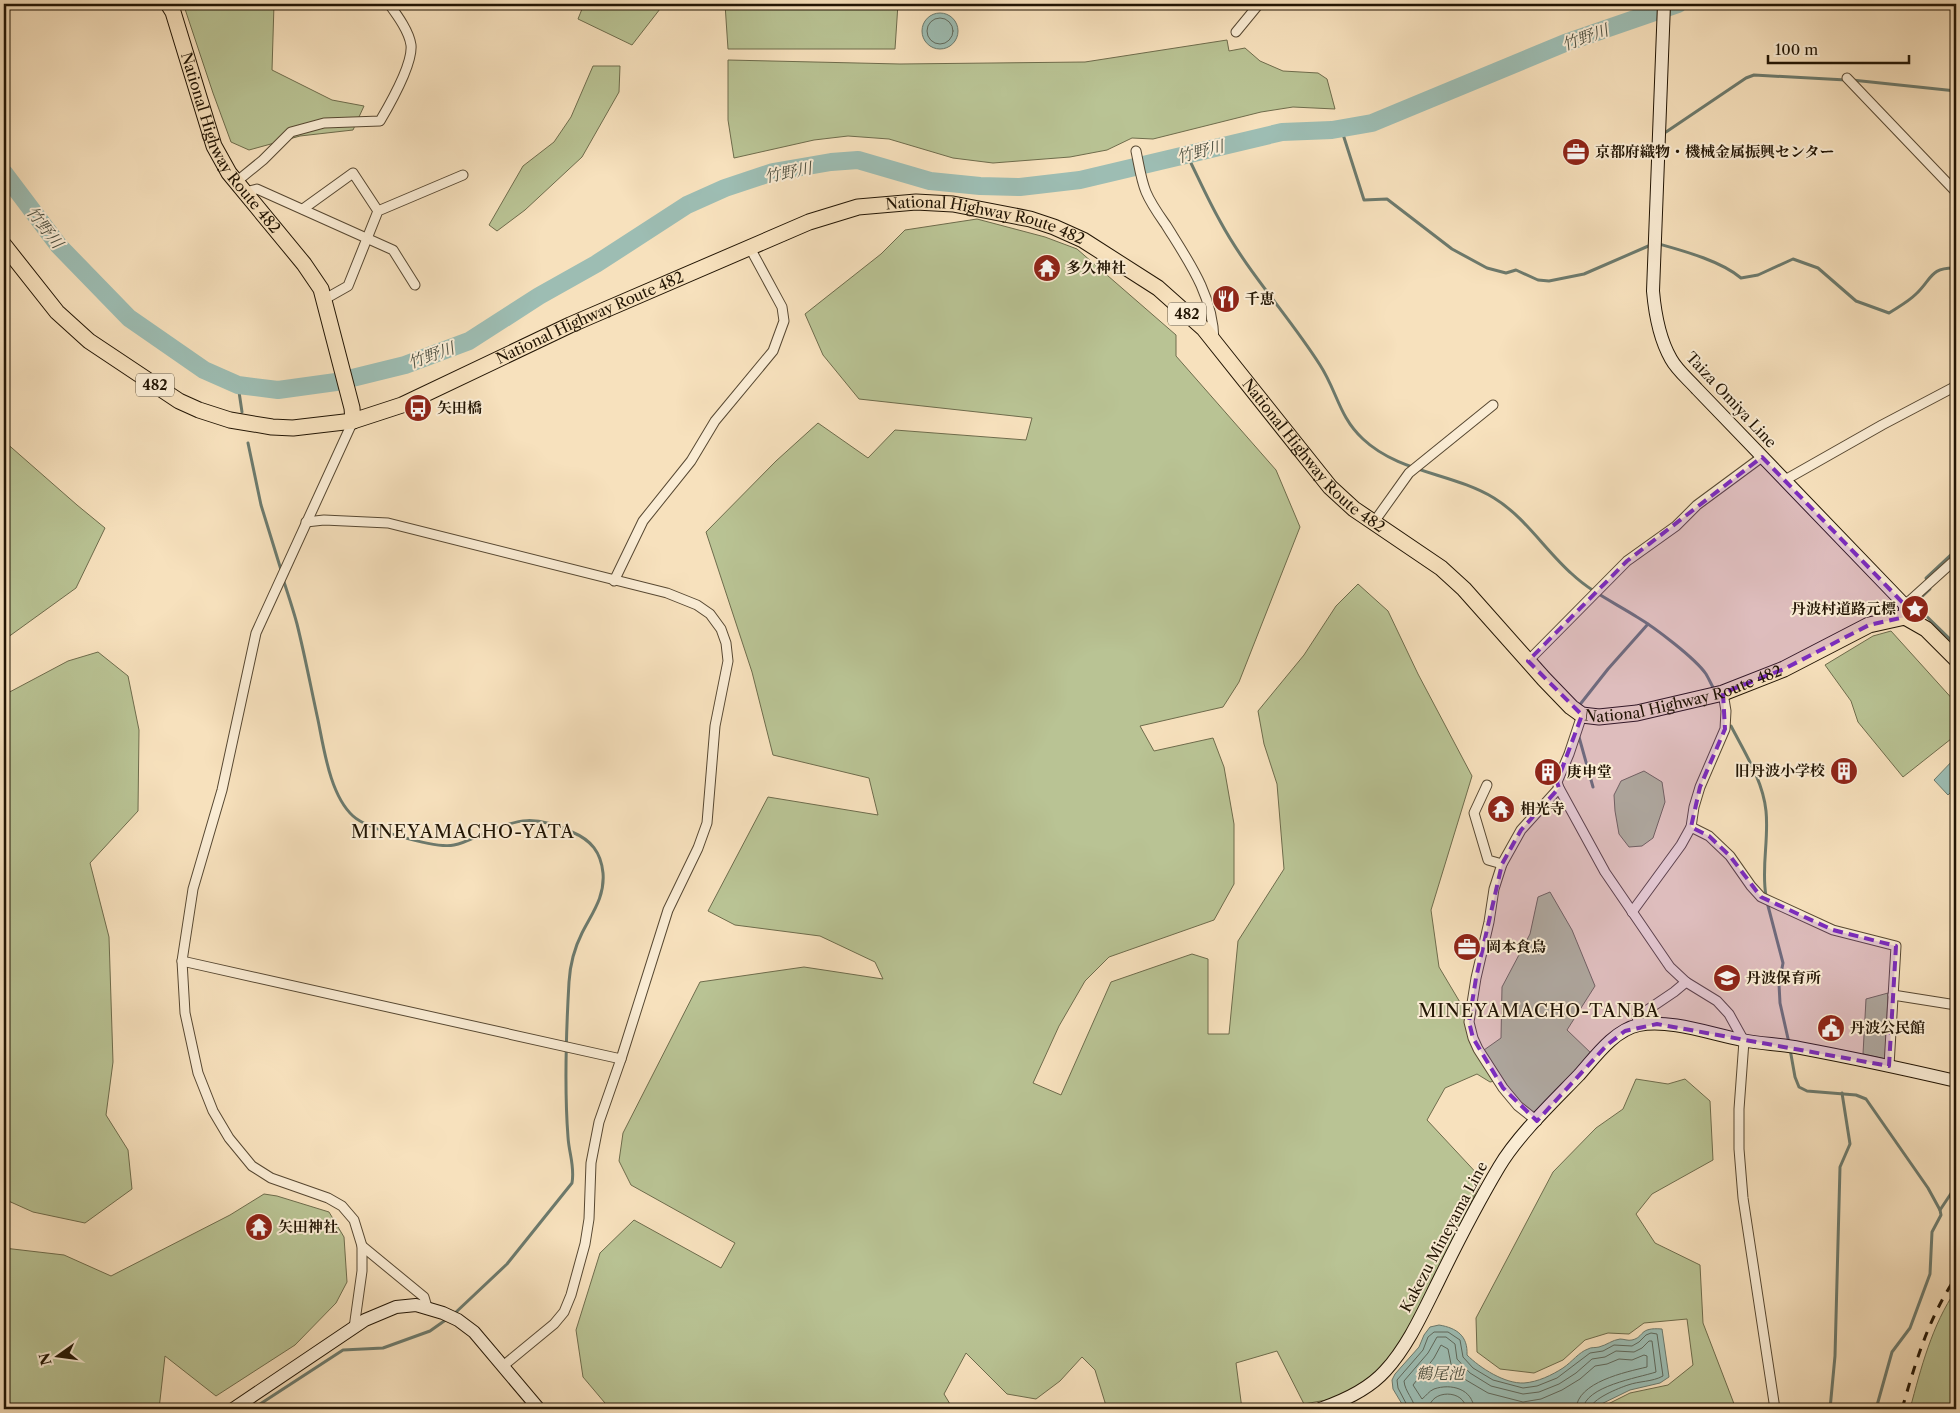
<svg xmlns="http://www.w3.org/2000/svg" width="1960" height="1413" font-family="'Libre Caslon Text','Noto Serif JP',serif">
  <style>
    .green { fill: #b9c394; stroke: #6e6c4c }
    .water { fill: #9dbdb3; stroke: #6c7a6d }
    .lines { fill: none; stroke-linecap: round; stroke-linejoin: round }
    .shore { stroke: #60695c; stroke-width: 1 }
    .stream { stroke: #6c7a6d; stroke-width: 3 }
    .river { stroke: #9dbdb3; stroke-width: 18 }
    .minor-casing { stroke: #574832; stroke-width: 11 }
    .secondary-casing { stroke: #221504; stroke-width: 14 }
    .trunk-casing { stroke: #221504; stroke-width: 17 }
    .minor { stroke: #faecd4; stroke-width: 9 }
    .secondary { stroke: #faecd4; stroke-width: 12 }
    .trunk { stroke: #f7e1bd; stroke-width: 15 }
    .rail { stroke: #221504; stroke-width: 3; stroke-dasharray: 9 9; stroke-linecap: butt }
    .marked { fill: #7b2cbf; fill-opacity: 0.2; stroke: #7b2cbf; stroke-width: 4; stroke-dasharray: 10 6; stroke-linejoin: round }
    .labels { text-anchor: middle; stroke-width: 4; stroke-linejoin: round; paint-order: stroke }
    .shield { fill: #faecd4; stroke: #635642; stroke-width: 1 }
    .shield-label { font-size: 14px; font-weight: bold; fill: #221504 }
    .street-label { font-size: 15px; fill: #221504; stroke: #faecd4 }
    .poi-label { font-size: 15px; font-weight: bold; fill: #221504; stroke: #faecd4; text-anchor: start }
    .water-label { font-size: 16px; font-style: italic; fill: #4d5041; stroke: #faecd4 }
    .quarter-label { font-size: 18px; letter-spacing: 1px; fill: #221504; stroke: #faecd4 }
  </style>
  <rect width="100%" height="100%" fill="#f7e1bd"/>
  <filter id="stains"><feTurbulence type="fractalNoise" baseFrequency=".004" numOctaves="4"/><feColorMatrix values="0 0 0 0 .2 0 0 0 0 .09 0 0 0 0 .02 0 0 0 .5 -.17"/></filter>
  <radialGradient id="worn" r=".72"><stop offset=".6" stop-color="#630" stop-opacity="0"/><stop offset="1" stop-color="#630" stop-opacity=".3"/></radialGradient>
  <g class="green">
    <path d="M184 4H274L272 70 332 100 364 106 353 130 300 136 249 150 231 142 213 93 184 6Z"/>
    <path d="M584 4H667L660 9 632 45 578 19Z"/>
    <path d="M725 4H898L895 49H728Z"/>
    <path d="M1227 40 1229 51 1245 48 1260 61 1283 71 1318 73 1327 79 1335 109 1293 107 1261 112 1153 139 1132 138 1107 150 1070 157 993 163 953 158 889 139 848 136 814 140 734 158 728 120V60L900 64 1085 62Z"/>
    <path d="M593 66H620L619 92 582 157 525 210 497 231 489 225 523 166 554 142 571 117Z"/>
    <path d="M977 219 1045 237 1077 249 1176 335V356L1276 470 1300 527 1239 682 1223 707 1140 726 1154 751 1213 738 1224 767 1234 824V884L1214 920 1109 957 1085 981 1059 1026 1033 1083 1061 1095 1111 982 1192 954 1208 959V1034H1229L1238 941 1284 869 1277 784 1264 744 1258 711 1304 655 1336 606 1358 584 1388 611 1418 674 1472 776 1431 910 1439 967 1464 1009 1470 1039 1495 1081 1490 1082 1477 1074 1445 1088 1427 1120 1482 1179 1424 1302 1394 1351 1381 1368 1358 1386 1332 1399 1304 1404 1277 1351 1236 1363 1242 1409H1107L1095 1370 1082 1357 1060 1381 1036 1399 1007 1394 966 1353 944 1394 953 1409H739L731 1406 719 1409H610L583 1377 576 1330 600 1253 634 1220 721 1268 735 1243 631 1185 619 1161 623 1133 700 982 804 967 883 979 875 962 820 936 735 925 708 911 768 797 878 815 869 778 773 755 752 672 706 532 776 461 818 423 868 458 895 430 1026 440 1032 418 859 399 823 355 805 314 881 254 905 230Z"/>
    <path d="M4 441 77 505 105 528 76 588 4 640Z"/>
    <path d="M1891 631 1956 703V735L1903 777 1858 722 1851 701 1825 665 1873 636Z"/>
    <path d="M98 652 128 676 139 730 138 811 90 863 109 937 113 1062 106 1115 128 1150 132 1189 85 1223 33 1212 4 1199V695L68 661Z"/>
    <path d="M1644 771 1662 782 1665 802 1653 838 1642 846 1629 847 1619 834 1615 811 1614 795 1621 781Z"/>
    <path d="M1550 892 1572 930 1595 986 1567 1030 1593 1055 1533 1113 1520 1105 1484 1050 1501 1038 1502 987 1530 934 1538 897Z"/>
    <path d="M1888 993 1885 1059 1863 1054 1866 999Z"/>
    <path d="M1636 1079 1668 1084 1685 1079 1710 1101 1713 1160 1652 1194 1636 1214 1655 1243 1700 1265 1703 1323 1736 1409H1598L1630 1393 1668 1385 1693 1365 1687 1319 1644 1323 1629 1334 1608 1333 1585 1340 1563 1360 1534 1373 1500 1369 1477 1352 1476 1318 1553 1172 1596 1128 1623 1109Z"/>
    <path d="M264 1194 277 1196 329 1212 344 1237 347 1282 336 1303 295 1345 216 1396 165 1356 159 1409H4V1248L64 1255 111 1276 230 1215Z"/>
    <path d="M1956 1290V1409H1910C1921 1368 1932 1325 1956 1290Z"/>
  </g>
  <g class="water">
    <circle cx="940" cy="31" r="18"/>
    <path d="M1956 757V787L1948 795 1934 780Z"/>
    <path d="M1439 1325C1457 1328 1468 1336 1467 1355 1480 1368 1505 1384 1524 1383 1538 1382 1552 1375 1563 1368 1572 1362 1579 1352 1588 1349 1591 1347 1595 1348 1599 1347 1607 1345 1612 1340 1620 1339 1624 1339 1628 1341 1632 1340 1645 1337 1638 1327 1662 1329L1669 1377 1660 1383 1630 1390 1591 1409H1459L1445 1406 1434 1409H1405L1393 1389 1392 1380 1395 1374 1419 1347 1424 1335 1430 1327Z"/>
  </g>
  <g class="lines">
    <g class="shore">
      <circle cx="940" cy="31" r="13"/>
      <path d="M1409 1409 1398 1388 1397 1380 1423 1350 1428 1337 1434 1332H1448L1460 1340 1463 1357 1473 1368 1493 1380 1523 1388 1537 1386 1557 1378 1590 1353 1603 1351 1614 1345 1632 1346 1639 1342 1646 1335 1651 1333 1657 1334 1663 1376C1652 1382 1639 1381 1628 1385 1619 1388 1591 1399 1590 1409"/>
      <path d="M1415 1409C1414 1399 1405 1392 1404 1381L1428 1353 1437 1337H1446L1455 1344 1457 1359 1470 1373 1491 1386 1523 1394 1539 1392 1559 1384 1576 1373 1592 1359 1605 1357 1616 1351 1634 1352 1642 1348 1649 1341H1652L1656 1372C1638 1378 1585 1386 1583 1409"/>
      <path d="M1429 1409C1430 1389 1465 1389 1466 1409"/>
      <path d="M1474 1409C1473 1389 1451 1383 1434 1389 1429 1391 1426 1396 1422 1399L1413 1385 1434 1358 1441 1345 1448 1349 1451 1364 1466 1380 1488 1393 1523 1402 1541 1399 1562 1390 1580 1379 1595 1366 1607 1364 1619 1359 1632 1360 1644 1355 1647 1356V1367C1626 1372 1577 1382 1576 1409"/>
    </g>
    <g class="stream">
      <path d="M1852 80 1956 91"/>
      <path d="M1341 128 1364 200 1387 199 1452 249 1487 268 1506 273 1516 270 1538 280 1549 281 1584 274 1653 244"/>
      <path d="M1666 132 1746 78 1754 75 1846 80"/>
      <path d="M1187 155C1198 177 1208 200 1220 221 1248 273 1289 316 1320 365 1337 391 1339 417 1363 439 1399 473 1453 473 1494 498 1525 517 1545 550 1572 574 1591 592 1615 603 1637 617 1654 627 1695 658 1706 674 1709 679 1712 686 1715 691"/>
      <path d="M1659 244C1684 251 1721 261 1741 278L1758 275 1793 259 1818 268 1856 301 1889 313C1898 307 1908 302 1916 294 1932 279 1930 267 1956 268"/>
      <path d="M238 385 242 412"/>
      <path d="M248 443 261 505 282 573"/>
      <path d="M1956 550 1926 578 1930 589 1914 604 1956 645"/>
      <path d="M283 579C288 594 293 609 297 624 305 656 311 688 318 720 324 749 330 795 353 816 367 829 435 849 454 845 464 843 473 838 482 834 519 818 535 815 572 832 591 840 601 852 603 873 605 897 592 913 582 933 574 949 570 965 569 982 566 1034 564 1085 568 1137 569 1154 575 1166 572 1183L507 1264 454 1314"/>
      <path d="M1578 707 1608 669 1648 624"/>
      <path d="M1731 726C1745 753 1763 781 1766 811 1769 840 1761 868 1766 896"/>
      <path d="M1579 737 1593 787"/>
      <path d="M1767 902 1783 963 1779 984 1780 1003 1789 1043"/>
      <path d="M1790 1049 1795 1077 1799 1087 1807 1091 1856 1095 1866 1099 1928 1188 1940 1210"/>
      <path d="M256 1409 257 1406 343 1350 383 1348 430 1331 447 1319"/>
      <path d="M1830 1409 1835 1356 1840 1167 1850 1144 1842 1093"/>
      <path d="M1876 1409 1892 1352 1910 1328 1930 1274 1932 1232 1941 1215 1940 1210 1956 1186"/>
    </g>
    <path class="river" d="M4 173 59 246 129 318 204 370 238 385 278 390 336 382 405 365 469 341 539 296 596 264 687 205 725 188 773 172 831 162 858 160 930 181 980 186 1020 187 1080 180 1282 132 1332 130 1372 123 1565 43 1678 4"/>
    <g class="minor-casing">
      <g id="minor">
        <path d="M1236 32 1259 4"/>
        <path d="M1847 78 1956 192"/>
        <path d="M1136 151C1139 165 1141 180 1146 192 1151 204 1159 215 1166 225 1189 262 1213 295 1214 340"/>
        <path d="M236 182 263 160 291 132 324 123 380 121C390 104 413 64 411 45 409 31 397 15 389 4"/>
        <path d="M245 192 257 189 393 250 415 285"/>
        <path d="M303 209 353 173 378 211"/>
        <path d="M325 299 348 286 378 211 463 175"/>
        <path d="M353 421 256 633 222 790 193 889 182 961 185 1013 198 1073 213 1111 229 1138 252 1166 271 1178 328 1198 342 1206 354 1220 362 1246V1271L354 1328"/>
        <path d="M1785 480 1882 425 1956 386"/>
        <path d="M306 522 324 520 388 523 667 593 697 605 710 614 721 629 726 643 728 661 715 726 707 823 698 848 668 910 621 1059 599 1122 591 1163 589 1219 585 1244 571 1295 564 1312 554 1324 503 1366"/>
        <path d="M1374 522 1409 473 1493 405"/>
        <path d="M614 581 643 521 691 461 715 421 773 351 784 321 782 307 750 248"/>
        <path d="M1905 605 1956 559"/>
        <path d="M1528 661 1627 561 1676 526 1697 505 1762 457"/>
        <path d="M1582 715 1569 754 1557 782 1559 788 1605 872 1670 967 1686 982 1717 1001 1729 1014 1744 1041 1739 1109V1149L1743 1198 1775 1409"/>
        <path d="M1487 785 1474 813 1488 860 1502 864"/>
        <path d="M1691 827 1709 836 1730 856 1751 886 1761 897 1833 930 1896 946 1889 1066"/>
        <path d="M1632 912 1681 845 1691 827 1694 807 1700 787 1725 729 1726 711 1723 693"/>
        <path d="M182 961 621 1059"/>
        <path d="M1893 995 1956 1005"/>
        <path d="M1639 1025 1637 1017 1674 992 1686 982"/>
        <path d="M1537 1121 1518 1106 1503 1088 1478 1049 1473 1038 1469 1022 1476 978 1489 922 1494 889 1502 864 1521 830 1559 788"/>
        <path d="M362 1246 424 1297 427 1307"/>
      </g>
    </g>
    <g class="secondary-casing">
      <g id="secondary">
        <path d="M1664 4 1653 291C1655 314 1659 338 1671 359 1677 370 1688 379 1697 389L1905 605V617"/>
        <path d="M233 1409 365 1320 396 1307 416 1305 443 1313 458 1320 474 1332 539 1409"/>
        <path d="M1320 1409C1343 1401 1368 1390 1385 1371 1408 1346 1423 1312 1438 1282 1457 1243 1477 1204 1499 1167 1518 1135 1553 1102 1579 1075 1595 1057 1614 1030 1639 1025 1670 1019 1711 1034 1742 1040 1761 1044 1781 1044 1800 1048 1853 1058 1904 1069 1956 1081"/>
      </g>
    </g>
    <g class="trunk-casing">
      <g id="trunk">
        <path id="s1" d="M168 4 173 12 214 146 229 173 304 264 321 289 352 408 353 421"/>
        <path id="s2" d="M4 245 57 312 89 341 179 401 199 410 230 420 272 427 293 428 353 421 402 405 570 325 809 222 858 207 916 202 953 204 1030 219 1054 227 1083 240 1158 288 1204 329 1330 487 1354 509 1441 568 1464 589 1544 679 1571 707 1582 715 1599 717 1637 713 1723 693 1784 669 1869 625 1905 617 1926 629 1956 659"/>
      </g>
    </g>
    <use href="#minor" class="minor"/>
    <use href="#secondary" class="secondary"/>
    <use href="#trunk" class="trunk"/>
    <path class="rail" d="M1902 1409C1916 1361 1928 1319 1956 1277"/>
  </g>
  <path class="marked" d="M1762 457 1905 605V617L1869 625 1784 669 1723 693 1725 729 1700 787 1691 827 1709 836 1730 856 1761 897 1833 930 1896 946 1889 1066 1657 1024 1625 1031 1607 1045 1537 1121 1503 1088 1473 1038 1469 1022 1476 978 1502 864 1521 830 1559 788 1557 782 1582 715 1528 661 1627 561Z"/>
  <defs>
    <g id="office-disc" transform="scale(1.4375)"><circle r="9.5" fill="#8f2418" stroke="#faecd4"/><path d="M-6-3h4V-5.5h4V-3h4V5H-6ZM-1-4.5V-3h2v-1.5ZM-6 0V1H6V0Z" fill="#fff"/></g>
    <g id="temple-disc" transform="scale(1.4375)"><circle r="9.5" fill="#8f2418" stroke="#faecd4"/><path d="M0-6L5-2H3V0L6.5 2.5H4V6H1.5V3h-3V6H-4V2.5H-6.5L-3 0V-2H-5Z" fill="#fff"/></g>
    <g id="restaurant-disc" transform="scale(1.4375)"><circle r="9.5" fill="#8f2418" stroke="#faecd4"/><path d="M-5-6h1v4h1v-4h1v4h1v-4h1v5L-1.5 .5V6h-2V.5L-5-1ZM5-6V6H3V1.5H1.5Q1.5-4 5-6Z" fill="#fff"/></g>
    <g id="bus-disc" transform="scale(1.4375)"><circle r="9.5" fill="#8f2418" stroke="#faecd4"/><path d="M-5-6H5V4H4V6H2V4H-2V6H-4V4H-5ZM-3.5-4V0h7V-4ZM-3.5 1.2v1.5H-2V1.2ZM2 1.2v1.5H3.5V1.2Z" fill="#fff"/></g>
    <g id="sight-disc" transform="scale(1.4375)"><circle r="9.5" fill="#8f2418" stroke="#faecd4"/><path d="M0-6L1.8-2.2L6-1.7L2.9 1.2L3.7 5.4L0 3.3L-3.7 5.4L-2.9 1.2L-6-1.7L-1.8-2.2Z" fill="#fff"/></g>
    <g id="building-disc" transform="scale(1.4375)"><circle r="9.5" fill="#8f2418" stroke="#faecd4"/><path d="M-4-6H4V6H1V3H-1V6H-4ZM-2.5-4.3h1.7v1.8h-1.7ZM.8-4.3h1.7v1.8H.8ZM-2.5-1h1.7V.8h-1.7ZM.8-1h1.7V.8H.8Z" fill="#fff"/></g>
    <g id="school-disc" transform="scale(1.4375)"><circle r="9.5" fill="#8f2418" stroke="#faecd4"/><path d="M0-5L7-2L0 1L-7-2ZM-4 1L0 2.5L4 1V4Q0 6-4 4Z" fill="#fff"/></g>
    <g id="civic-disc" transform="scale(1.4375)"><circle r="9.5" fill="#8f2418" stroke="#faecd4"/><path d="M-.6-6.5H3V-4.5H.6V-3L4-1V1h2V6H-6V1h2V-1L-.6-3ZM-1.2 2.5V6h2.4V2.5Z" fill="#fff"/></g>
  </defs>
  <g fill-rule="evenodd">
    <use href="#office-disc" x="1576" y="152"/>
    <use href="#temple-disc" x="1047" y="268"/>
    <use href="#restaurant-disc" x="1226" y="299"/>
    <use href="#bus-disc" x="418" y="408"/>
    <use href="#sight-disc" x="1915" y="609"/>
    <use href="#building-disc" x="1844" y="771"/>
    <use href="#building-disc" x="1548" y="772"/>
    <use href="#temple-disc" x="1501" y="809"/>
    <use href="#office-disc" x="1467" y="947"/>
    <use href="#school-disc" x="1727" y="978"/>
    <use href="#civic-disc" x="1831" y="1028"/>
    <use href="#temple-disc" x="259" y="1227"/>
  </g>
  <g class="labels">
    <g class="shield">
      <rect x="1168" y="302.5" width="38" height="23" rx="4"/>
      <rect x="136" y="373.5" width="38" height="23" rx="4"/>
    </g>
    <g class="shield-label">
      <text x="1187" y="319">482</text>
      <text x="155" y="390">482</text>
    </g>
    <g class="street-label">
      <text dy="5" stroke="none"><textPath href="#s1" startOffset="154">National Highway Route 482</textPath></text>
      <text dy="5" stroke="none"><textPath href="#s2" startOffset="1094">National Highway Route 482</textPath></text>
      <text dy="5" stroke="none"><textPath href="#s2" startOffset="674">National Highway Route 482</textPath></text>
      <text transform="translate(1731 400) rotate(47)" y="5">Taiza Omiya Line</text>
      <text dy="5" stroke="none"><textPath href="#s2" startOffset="1514">National Highway Route 482</textPath></text>
      <text dy="5" stroke="none"><textPath href="#s2" startOffset="1994">National Highway Route 482</textPath></text>
      <text transform="translate(1444 1237) rotate(-62)" y="5">Kakezu Mineyama Line</text>
    </g>
    <g class="poi-label">
      <text x="1595" y="157">京都府織物・機械金属振興センター</text>
      <text x="1066" y="273">多久神社</text>
      <text x="1245" y="304">千恵</text>
      <text x="437" y="413">矢田橋</text>
      <text x="1896" y="614" text-anchor="end">丹波村道路元標</text>
      <text x="1825" y="776" text-anchor="end">旧丹波小学校</text>
      <text x="1567" y="777">庚申堂</text>
      <text x="1520" y="814">相光寺</text>
      <text x="1486" y="952">岡本食鳥</text>
      <text x="1746" y="983">丹波保育所</text>
      <text x="1850" y="1033">丹波公民館</text>
      <text x="278" y="1232">矢田神社</text>
    </g>
    <g class="water-label">
      <text transform="translate(1585 37) rotate(-20)" y="6">竹野川</text>
      <text transform="translate(1200 151) rotate(-14)" y="6">竹野川</text>
      <text transform="translate(788 172) rotate(-11)" y="6">竹野川</text>
      <text transform="translate(45 227) rotate(52)" y="6">竹野川</text>
      <text transform="translate(431 355) rotate(-20)" y="6">竹野川</text>
      <text x="1440" y="1379">鶴尾池</text>
    </g>
    <g class="quarter-label">
      <text x="463" y="838">MINEYAMACHO-YATA</text>
      <text x="1539" y="1017">MINEYAMACHO-TANBA</text>
    </g>
  </g>
  <rect width="1960" height="1413" fill="none" stroke="#f7e1bd" stroke-width="20"/>
  <rect x="5" y="5" width="1950" height="1403" fill="none" stroke="#221504" stroke-width="2.5"/>
  <rect x="10" y="10" width="1940" height="1393" fill="none" stroke="#221504"/>
  <g transform="translate(58 1356) rotate(256)" stroke="#faecd4" stroke-width="4" paint-order="stroke">
  <path d="M0-4L9 19L0 12L-9 19Z" fill="#221504"/>
  <text y="-8" font-size="14" font-weight="bold" text-anchor="middle" fill="#221504">N</text>
  </g>
  <path d="M1768 55v8h141v-8" fill="none" stroke="#221504" stroke-width="2.5"/>
  <text x="1775" y="55" font-size="15" fill="#221504" stroke="#faecd4" stroke-width="4" paint-order="stroke">100 m</text>
  <rect width="100%" height="100%" filter="url(#stains)"/>
  <rect width="100%" height="100%" fill="url(#worn)"/>
</svg>
